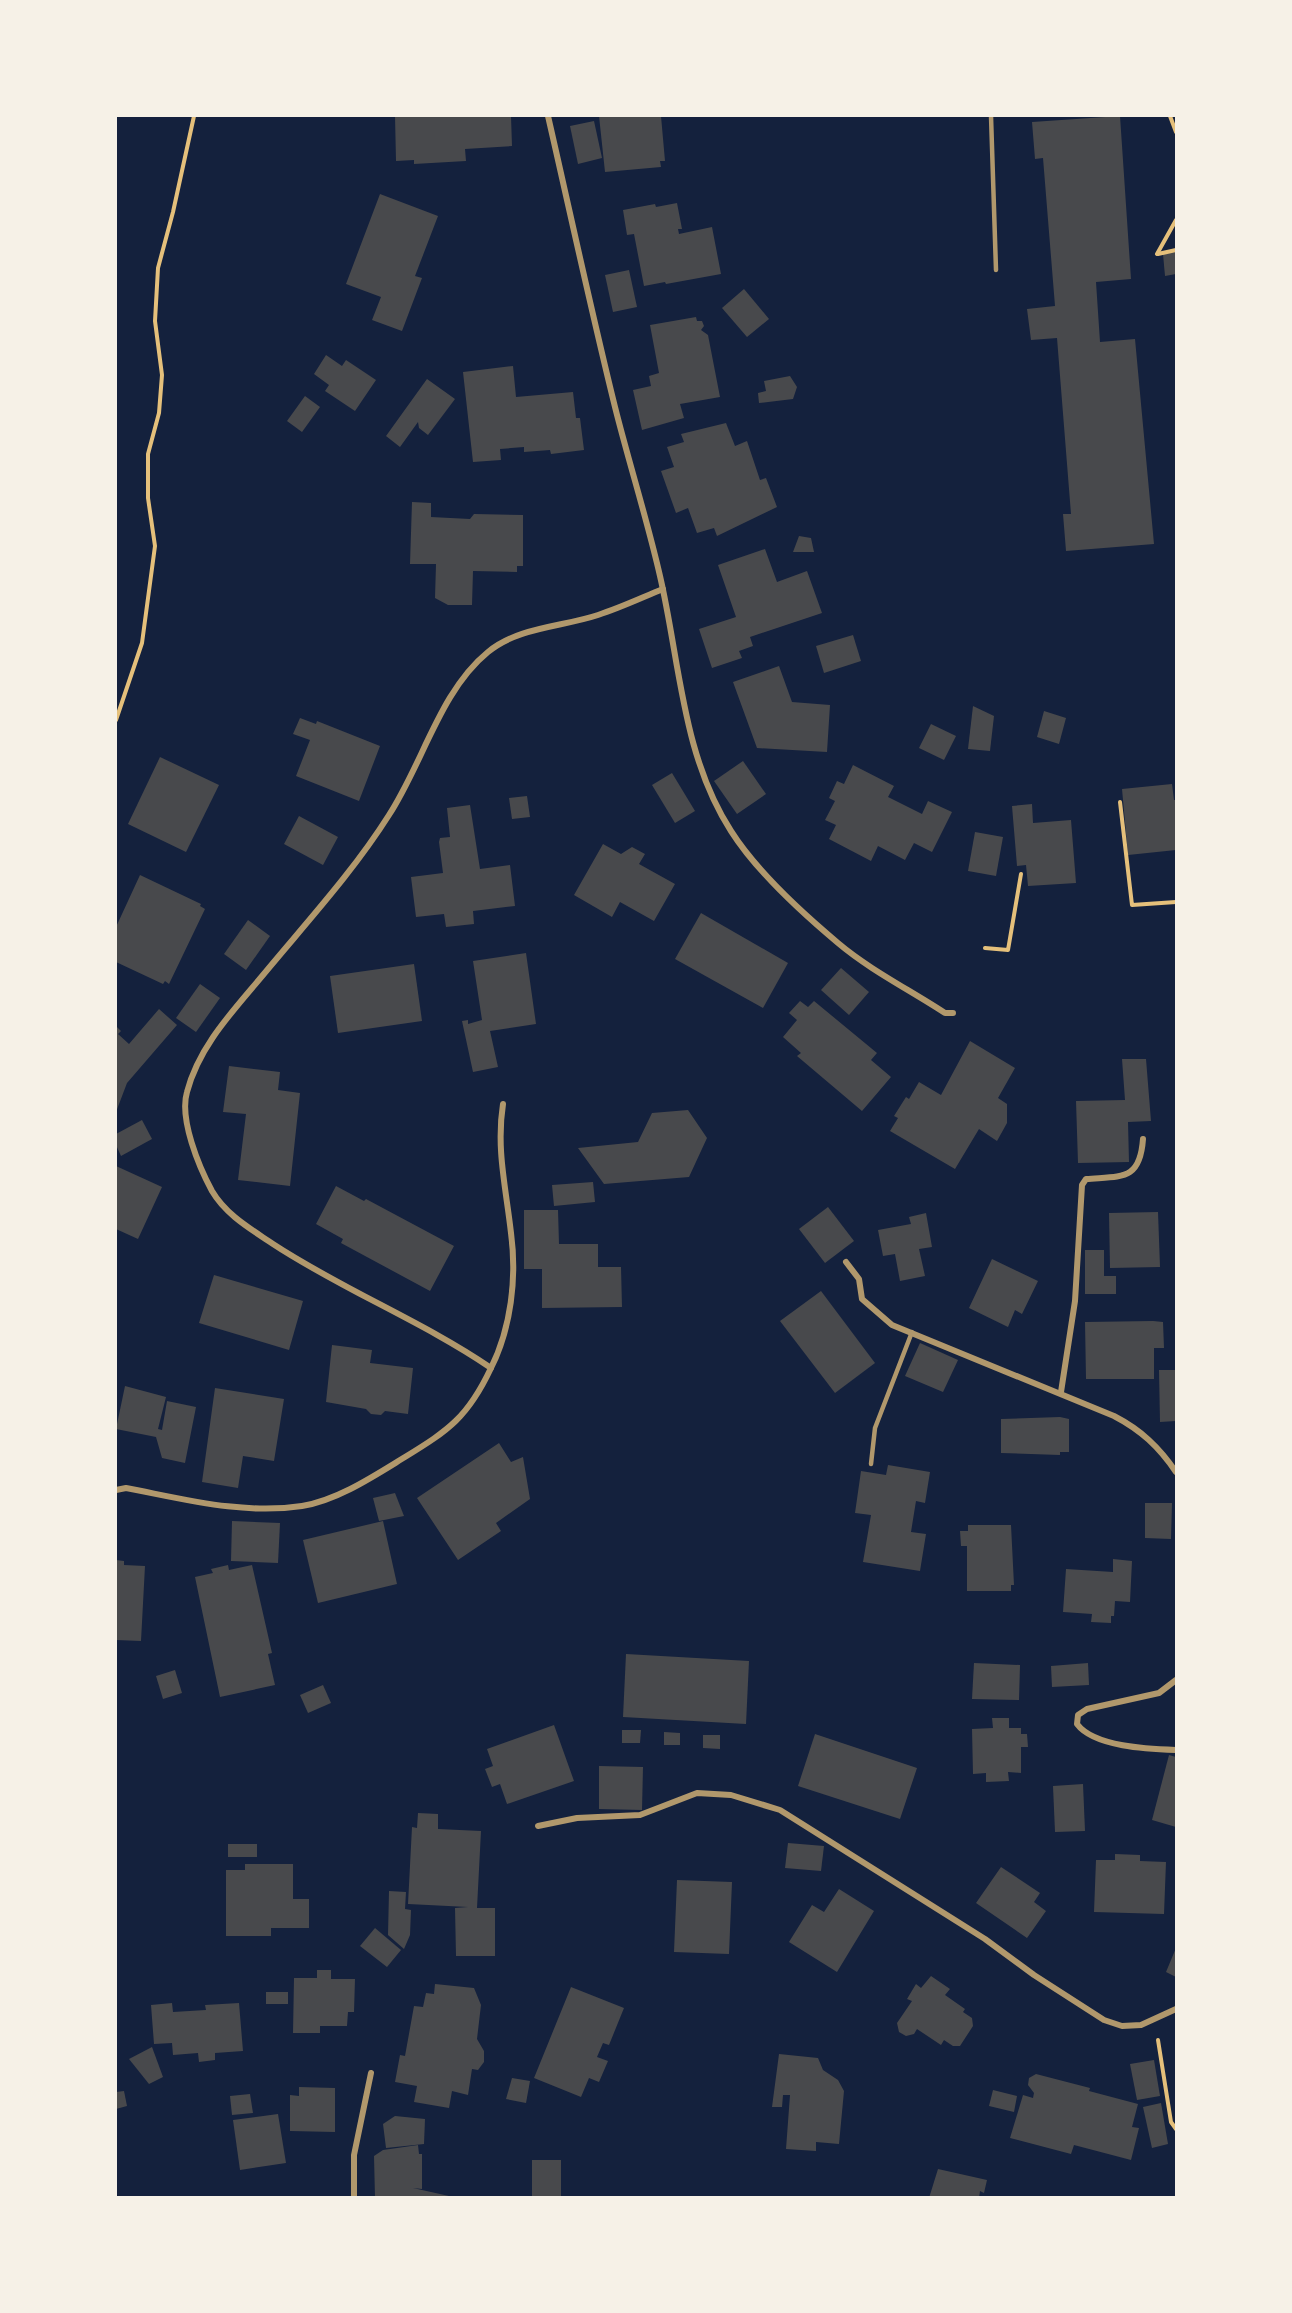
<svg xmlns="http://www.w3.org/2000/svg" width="1292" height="2313" font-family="Lato,sans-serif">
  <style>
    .building { fill: #48494c }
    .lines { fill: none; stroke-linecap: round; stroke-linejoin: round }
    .path { stroke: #e5c07b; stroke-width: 4 }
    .service { stroke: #b1986c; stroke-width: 4.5 }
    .minor { stroke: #b1986c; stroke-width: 6 }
  </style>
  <rect width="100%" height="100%" fill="#14213d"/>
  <g class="building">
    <path d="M395 116H511L512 146 465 149 466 161 414 164V160L396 161Z"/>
    <path d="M599 116H661L665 161H660L661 167 605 172Z"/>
    <path d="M1120 116 1131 279 1096 282 1100 342 1135 339 1154 544 1066 551 1063 514H1071L1057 338 1031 340 1027 309 1055 306 1043 158 1035 159 1032 122Z"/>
    <path d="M594 121 602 158 578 164 570 126Z"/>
    <path d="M380 194 438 216 415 276 422 278 402 331 372 320 381 297 346 284Z"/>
    <path d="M677 203 682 229H678L679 234 712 227 721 274 666 284 665 282 644 286 634 234 627 235 623 210 655 204 656 207Z"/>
    <path d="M1176 252V274L1165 276 1163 254Z"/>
    <path d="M629 270 637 307 613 312 605 275Z"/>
    <path d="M744 289 769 319 747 337 722 308Z"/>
    <path d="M696 317 697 321H702L704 326 701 330 708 335 720 397 680 404 684 418 642 430 633 390 651 386 649 376 659 373 650 325Z"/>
    <path d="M326 355 342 366 346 360 376 380 355 411 325 391 329 385 314 374Z"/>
    <path d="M513 366 516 397 573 392 576 418H580L584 450 551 454 550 450 524 452V447L500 449 501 460 473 462 463 372Z"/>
    <path d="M790 376 797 387 793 399 759 403 758 393 766 391 764 381Z"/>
    <path d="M427 379 455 399 428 435 419 428 418 422 400 447 386 436Z"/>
    <path d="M305 396 320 407 302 432 287 421Z"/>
    <path d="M726 423 735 446 747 441 760 480 766 478 777 507 717 536 714 528 697 533 688 508 676 513 661 471 674 467 667 447 684 442 681 434Z"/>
    <path d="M412 502 431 503V517L470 519 474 514 523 515V566H517V572L473 571 472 605H448L435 598 436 564H410Z"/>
    <path d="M799 536 811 538 814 552H793Z"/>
    <path d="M765 549 777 582 807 571 822 613 750 637 753 646 739 651 742 658 712 668 699 629 736 617 718 565Z"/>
    <path d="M853 635 861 661 824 673 816 646Z"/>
    <path d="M779 666 792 702 830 705 827 752 757 748 733 682Z"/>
    <path d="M973 706 994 716 990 751 968 749Z"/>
    <path d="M1044 711 1066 718 1059 744 1037 737Z"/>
    <path d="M300 718 316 724 317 721 380 746 359 801 296 776 310 740 293 734Z"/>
    <path d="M931 724 956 736 944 760 919 748Z"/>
    <path d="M160 757 219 785 186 852 128 824Z"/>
    <path d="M743 761 766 794 737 814 714 781Z"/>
    <path d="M853 765 894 786 888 797 922 814 928 801 952 812 932 852 914 843 905 860 878 846 871 861 829 839 836 825 825 820 835 801 829 798 837 781 844 784Z"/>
    <path d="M672 773 695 811 675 823 652 785Z"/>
    <path d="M1172 784 1174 800H1176V850L1128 855 1122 789Z"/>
    <path d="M527 796 530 817 512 819 509 798Z"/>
    <path d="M1032 804 1033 823 1071 820 1076 883 1028 886 1026 865 1017 866 1012 806Z"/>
    <path d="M470 805 480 869 510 865 515 906 473 911 474 924 446 927 444 914 416 917 411 877 443 873 439 842 440 838 450 837 447 808Z"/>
    <path d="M299 816 338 837 323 865 284 844Z"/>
    <path d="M975 832 1003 837 996 876 968 871Z"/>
    <path d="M603 844 621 854 632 847 645 854 639 864 675 884 654 921 620 902 612 917 574 895Z"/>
    <path d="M140 875 201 904 200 906 205 909 169 984 165 981 163 984 116 962V927Z"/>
    <path d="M701 913 788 963 763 1008 675 959Z"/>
    <path d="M248 920 270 936 246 970 224 954Z"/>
    <path d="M526 953 536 1024 490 1031 498 1067 473 1072 462 1021 468 1020V1024L482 1020 473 961Z"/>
    <path d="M414 964 422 1021 338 1033 330 976Z"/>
    <path d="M841 968 869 992 849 1015 821 990Z"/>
    <path d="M200 984 220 998 196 1032 176 1018Z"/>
    <path d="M800 1001 808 1007 814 1001 877 1053 871 1060 891 1077 862 1111 797 1056 801 1053 783 1037 797 1020 789 1013Z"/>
    <path d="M159 1009 177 1025 127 1083 116 1112V1026L121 1031 118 1034 129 1044Z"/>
    <path d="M970 1041 1015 1068 998 1098 1007 1104V1123L997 1141 979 1129 955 1169 890 1131 898 1118 894 1116 906 1097 909 1099 919 1082 941 1095Z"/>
    <path d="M1122 1059H1146L1151 1121 1128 1122 1129 1162 1078 1163 1076 1101 1125 1100Z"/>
    <path d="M229 1066 280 1072 278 1090 300 1093 290 1186 238 1180 246 1114 223 1112Z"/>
    <path d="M688 1110 707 1138 689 1177 604 1184 578 1148 638 1142 652 1113Z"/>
    <path d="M142 1120 152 1139 121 1156 116 1145V1134Z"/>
    <path d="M116 1166 162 1187 138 1239 116 1229Z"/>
    <path d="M593 1182 595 1202 554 1206 552 1185Z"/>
    <path d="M336 1186 364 1201 366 1199 454 1246 430 1291 341 1243 343 1239 316 1224Z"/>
    <path d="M828 1207 854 1241 825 1263 799 1229Z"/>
    <path d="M524 1210H558L559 1244H598V1267H621L622 1307 542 1308V1269H524Z"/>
    <path d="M1158 1212 1160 1267 1110 1268 1109 1213Z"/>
    <path d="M926 1213 932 1247 919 1249 925 1276 900 1281 895 1254 883 1256 878 1230 911 1224 909 1217Z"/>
    <path d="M1085 1250H1104V1276H1116V1294H1085Z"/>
    <path d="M992 1259 1038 1281 1022 1314 1015 1310 1008 1327 969 1308Z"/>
    <path d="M214 1275 303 1301 289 1350 199 1323Z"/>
    <path d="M821 1291 875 1363 835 1393 780 1321Z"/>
    <path d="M1153 1321 1163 1322 1164 1348H1154V1379H1086L1085 1322Z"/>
    <path d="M920 1343 958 1360 943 1392 905 1376Z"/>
    <path d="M332 1345 372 1350 370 1363 413 1368 408 1414 385 1411 381 1415 371 1414 366 1409 326 1402Z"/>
    <path d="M1159 1370H1176V1421L1160 1422Z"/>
    <path d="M125 1386 166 1397 158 1429 162 1430 167 1401 196 1407 185 1463 162 1458 156 1437 116 1429Z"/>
    <path d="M215 1388 284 1399 274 1461 243 1456 238 1488 202 1482Z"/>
    <path d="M1060 1417 1069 1419V1452H1060V1455L1001 1453V1419Z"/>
    <path d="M499 1443 511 1462 523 1457 530 1499 496 1523 501 1531 458 1560 417 1498Z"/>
    <path d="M888 1465 930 1472 925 1503 916 1501 911 1532 926 1534 920 1571 863 1562 871 1515 855 1513 861 1471 886 1475Z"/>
    <path d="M395 1493 404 1516 379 1521 373 1498Z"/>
    <path d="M1145 1503H1172L1171 1539 1145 1538Z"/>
    <path d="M232 1521 280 1523 278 1563 231 1561Z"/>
    <path d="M383 1521 397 1584 318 1603 303 1540Z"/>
    <path d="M968 1525H1011L1014 1585H1011V1591H967V1546H961L960 1531H968Z"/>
    <path d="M1113 1559 1132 1561 1130 1602 1115 1601 1114 1616H1111V1623L1091 1622 1092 1614 1063 1612 1066 1569 1113 1572Z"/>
    <path d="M116 1560 124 1561V1565L145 1566 141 1641 116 1640Z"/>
    <path d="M228 1565 229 1570 252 1565 272 1653 268 1654 275 1685 220 1697 195 1577 213 1573 211 1569Z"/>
    <path d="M626 1654 749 1661 746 1724 623 1717Z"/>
    <path d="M974 1663 1020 1665 1019 1700 972 1699Z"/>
    <path d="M1088 1663 1089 1685 1052 1687 1051 1666Z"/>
    <path d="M175 1670 182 1693 163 1699 156 1676Z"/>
    <path d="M323 1685 331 1703 308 1713 300 1695Z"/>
    <path d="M992 1718H1009V1728H1021V1734H1027L1028 1747H1021V1773L1008 1772 1009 1781 986 1782V1773L973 1774 972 1729 993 1728Z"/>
    <path d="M554 1725 574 1781 507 1804 500 1784 492 1787 485 1769 493 1766 487 1749Z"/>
    <path d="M622 1730H641L640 1743H622Z"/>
    <path d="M664 1732 680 1733V1745H664Z"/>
    <path d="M815 1734 917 1768 900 1819 798 1786Z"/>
    <path d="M703 1735H720V1749L703 1748Z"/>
    <path d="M1169 1755 1176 1757V1827L1152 1820Z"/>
    <path d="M599 1766 643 1767 642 1810 599 1809Z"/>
    <path d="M1083 1784 1085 1831 1055 1832 1053 1786Z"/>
    <path d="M418 1813 438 1814V1829L481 1831 477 1908H495V1956H456L455 1908 468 1907 408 1904 412 1827 417 1828Z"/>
    <path d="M788 1843 824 1846 821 1871 785 1868Z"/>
    <rect x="228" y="1844" width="29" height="13"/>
    <path d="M1115 1854 1140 1855V1861L1166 1862 1164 1914 1094 1912 1096 1860H1115Z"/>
    <path d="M245 1864H293V1899H309V1928H271V1936H226V1870H245Z"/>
    <path d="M1001 1867 1040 1893 1034 1902 1046 1911 1027 1938 976 1903Z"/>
    <path d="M677 1880 732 1882 729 1954 674 1952Z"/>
    <path d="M839 1889 874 1911 837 1972 789 1942 812 1905 824 1912Z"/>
    <path d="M389 1891 406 1892 405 1909 411 1910 410 1935 404 1949 388 1935Z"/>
    <path d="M375 1928 401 1950 387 1967 360 1946Z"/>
    <path d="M1176 1948V1977L1166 1972Z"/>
    <path d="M317 1970H331V1979H355L354 2012H348L347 2026H320V2033H293L294 1978H317Z"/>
    <path d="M931 1976 950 1989 945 1995 965 2009 963 2012 972 2018 973 2026 960 2046H953L944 2040 941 2045 917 2029 914 2034 906 2036 899 2032 897 2023 912 2001 907 1999 916 1984 921 1988Z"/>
    <path d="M435 1984 474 1988 481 2005 477 2039 484 2051V2062L478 2070 472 2069 468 2095 452 2091 449 2108 414 2102 417 2086 395 2082 400 2055 405 2056 414 2006 423 2007 426 1993 434 1994Z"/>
    <path d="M571 1987 624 2008 609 2045 603 2043 597 2057 608 2061 599 2082 589 2078 581 2097 534 2078Z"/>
    <rect x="266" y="1992" width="22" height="12"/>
    <path d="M172 2003 173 2012 206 2010 205 2005 239 2003 243 2051 215 2053V2060L199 2062 198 2053 173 2055 172 2043 154 2044 151 2005Z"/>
    <path d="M152 2047 163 2077 149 2084 129 2059Z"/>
    <path d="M779 2054 818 2058 823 2070 838 2080 844 2091 839 2144 816 2142V2151L786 2149 790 2095H783L782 2107H772Z"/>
    <path d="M1154 2060 1160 2096 1137 2100 1130 2064Z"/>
    <path d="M1036 2074 1090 2088 1089 2091 1138 2104 1132 2127 1139 2128 1131 2160 1074 2145 1071 2154 1010 2138 1023 2095 1033 2098 1034 2093 1028 2085 1029 2078Z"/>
    <path d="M512 2078 530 2081 526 2103 506 2099Z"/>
    <path d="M299 2087 335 2088V2132L290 2131V2095L299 2096Z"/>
    <path d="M993 2090 1017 2096 1014 2112 989 2106Z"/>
    <path d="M124 2091 127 2106 116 2109V2092Z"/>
    <path d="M250 2094 253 2113 232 2115 230 2096Z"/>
    <path d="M1161 2103 1168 2144 1152 2148 1143 2107Z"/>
    <path d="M278 2114 286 2163 240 2170 233 2120Z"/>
    <path d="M395 2116 425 2119 424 2144 386 2148 383 2124Z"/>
    <path d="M418 2145 419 2154H422V2189L413 2188 458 2198H375L374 2156 383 2150Z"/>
    <rect x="532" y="2160" width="29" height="38"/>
    <path d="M938 2169 987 2180 984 2193 980 2191 979 2198H929Z"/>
  </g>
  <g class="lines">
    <g class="path">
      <path d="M1170 116 1176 132"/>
      <path d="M1157 254 1176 220"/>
      <path d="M1158 254 1176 250"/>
      <path d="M116 720 142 643 155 546 148 498V454L159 413 162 375 155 321 158 268 173 212 194 116"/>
      <path d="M1120 802 1132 905 1176 902"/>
      <path d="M985 948 1008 950 1021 874"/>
      <path d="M1158 2040 1171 2122 1176 2129"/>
    </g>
    <g class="service">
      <path d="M991 116 996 270"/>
      <path d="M871 1464 875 1428 912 1332"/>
    </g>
    <g class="minor">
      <path d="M548 116C570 212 591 310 615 407 629 463 647 519 660 576 680 662 682 755 731 831 757 872 801 912 838 943 870 970 910 990 945 1013H953"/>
      <path d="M846 1262 859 1279 862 1299 892 1325 1114 1416C1141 1430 1159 1447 1176 1472"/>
      <path d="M491 1368C511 1328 517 1278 511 1233 506 1188 496 1149 503 1104"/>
      <path d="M1061 1392 1075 1301 1082 1185 1086 1179C1122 1176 1140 1181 1143 1139"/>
      <path d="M116 1490 126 1488C184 1499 243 1515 302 1506 338 1500 374 1476 405 1457 449 1430 468 1417 491 1368 422 1321 343 1290 273 1244 251 1229 226 1215 212 1191 199 1167 179 1119 187 1092 199 1046 233 1011 263 975 306 923 353 872 389 815 423 763 440 691 488 652 518 627 562 627 598 615 620 608 641 598 663 589"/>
      <path d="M1176 1680 1159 1693 1087 1709 1078 1715 1077 1724C1094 1747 1149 1749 1176 1750"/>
      <path d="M538 1826 577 1818 640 1815 697 1793 731 1795 780 1810 985 1939 1034 1975 1104 2020 1122 2026 1141 2025 1176 2009"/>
      <path d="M354 2198V2155L371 2073"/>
    </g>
  </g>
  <rect width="1292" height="2313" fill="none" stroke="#f6f1e7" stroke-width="234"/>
</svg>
